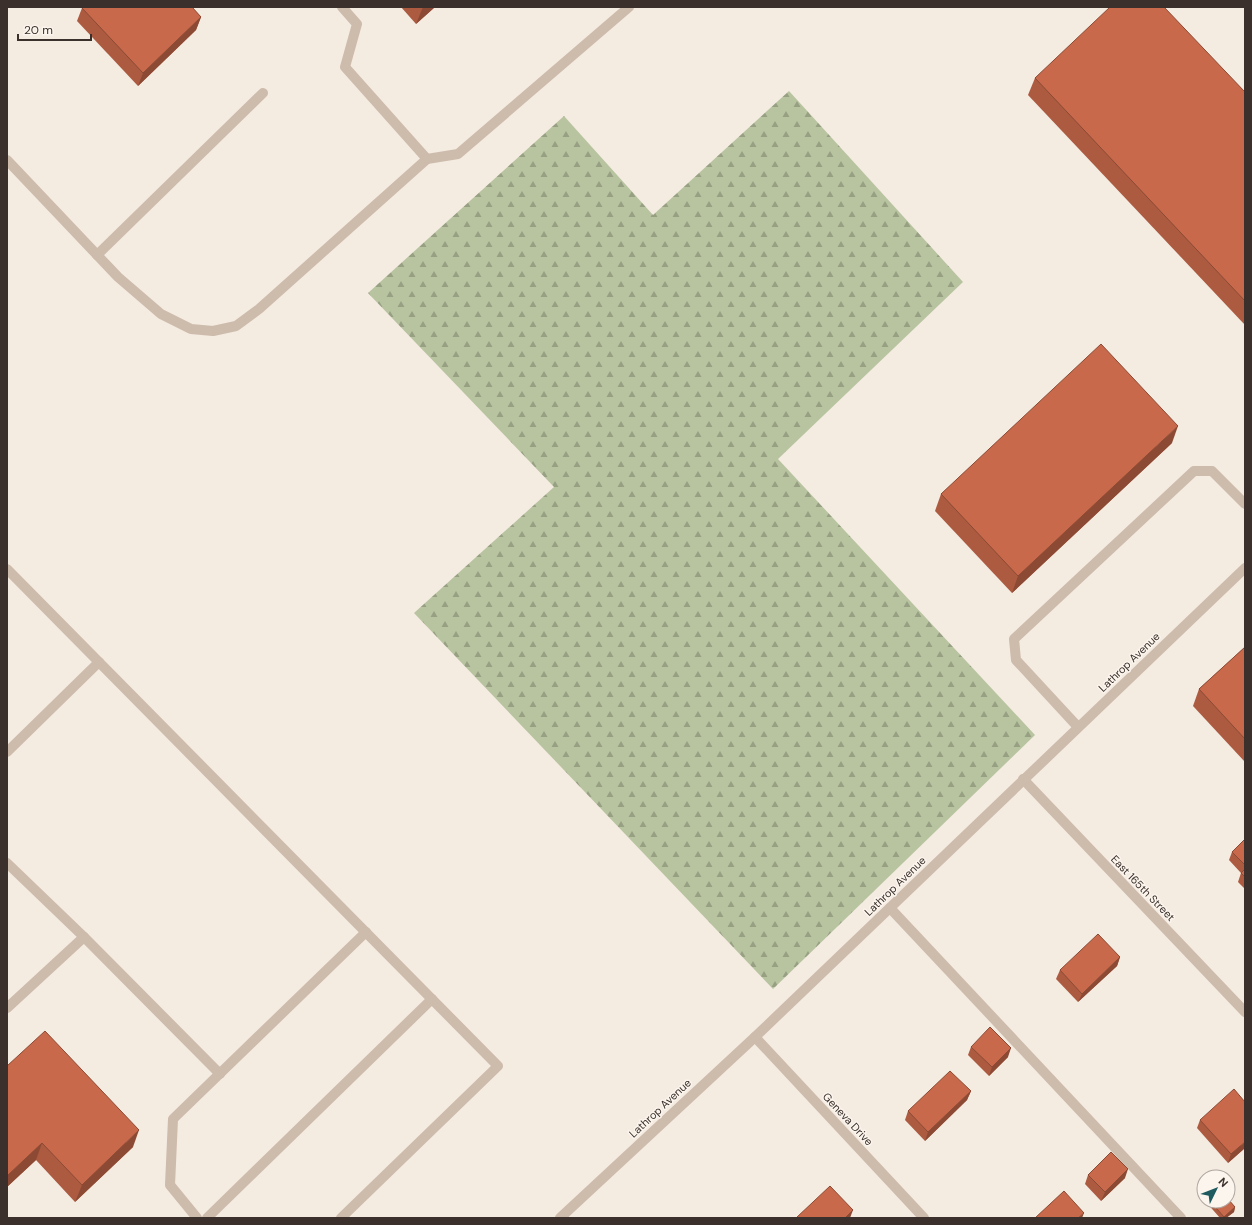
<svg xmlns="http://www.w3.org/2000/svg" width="1252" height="1225" font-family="'DM Sans',sans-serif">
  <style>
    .forest { fill: url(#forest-firs) }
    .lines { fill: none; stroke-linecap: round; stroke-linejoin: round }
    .minor { stroke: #cdbbac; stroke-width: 10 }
    .wall { fill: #ac5a40 }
    .shaded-wall { fill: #8c4a34 }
    .building { fill: #c8694b; stroke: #8c4a34 }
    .labels { text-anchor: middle; stroke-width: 3; stroke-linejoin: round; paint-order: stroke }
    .street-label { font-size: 11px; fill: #3b302b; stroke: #fbf5ee }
  </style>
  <defs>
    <pattern id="forest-firs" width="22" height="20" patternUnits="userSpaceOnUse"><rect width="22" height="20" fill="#b8c4a0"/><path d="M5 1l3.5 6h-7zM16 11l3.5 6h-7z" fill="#97a083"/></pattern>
  </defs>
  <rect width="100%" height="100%" fill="#f4ebe1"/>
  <path class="forest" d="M789 91 963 282 778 459 1035 735 773 989 414 613 554 487 368 293 564 116 653 215Z"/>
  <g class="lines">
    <g class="minor">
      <path d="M342 7 357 24 345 67 427 159 458 154 629 7"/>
      <path d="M7 160 118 277 161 314 191 329 213 331 236 326 259 309 427 159"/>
      <path d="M97 255 263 93"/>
      <path d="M7 569 498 1066 341 1218"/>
      <path d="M1078 727 1016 660 1014 639 1194 471H1212L1245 504"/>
      <path d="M7 752 99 662"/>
      <path d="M1023 779 1245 1012"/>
      <path d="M7 863 84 937 7 1008"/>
      <path d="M890 908 1181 1218"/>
      <path d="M84 937 220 1074"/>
      <path d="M755 1037 924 1218"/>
      <path d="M197 1218 170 1185 173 1119 366 932"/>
      <path d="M207 1218 432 999"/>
      <path d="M560 1218 755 1037 1245 568"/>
    </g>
  </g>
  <g class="wall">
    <path d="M401 7H435L416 24Z"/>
    <path d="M82 8 193 9 201 17 196 30 138 86 77 21Z"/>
    <path d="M1035 78 1245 92V325L1028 95Z"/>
    <path d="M1172 443 1012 593 935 511 941 494Z"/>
    <path d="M1245 647V762L1193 706 1199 689Z"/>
    <path d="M1245 839V889L1238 882 1241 873 1229 860 1232 852Z"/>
    <path d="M1120 957 1117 966 1078 1002 1056 979 1060 970Z"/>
    <path d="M971 1047 1008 1057 989 1076 968 1055Z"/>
    <path d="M7 1066 133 1147 75 1202 36 1160 7 1187Z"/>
    <path d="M971 1091 967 1100 925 1141 905 1120 908 1111Z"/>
    <path d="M1200 1120 1245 1148 1228 1163 1197 1128Z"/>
    <path d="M1088 1175 1125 1178 1101 1201 1085 1184Z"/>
    <path d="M1206 1201H1228L1235 1207 1234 1212 1226 1218H1220L1206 1202Z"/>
  </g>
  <g class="shaded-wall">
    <path d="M423 7H435L416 24Z"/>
    <path d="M201 17 196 30 138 86 143 73Z"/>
    <path d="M1178 426 1172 443 1012 593 1018 576Z"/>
    <path d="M1120 957 1117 966 1078 1002 1082 994Z"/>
    <path d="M1011 1048 1008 1057 989 1076 992 1067Z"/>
    <path d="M971 1091 967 1100 925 1141 928 1132Z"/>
    <path d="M139 1130 133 1147 75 1202 82 1185Z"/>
    <path d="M1245 1142V1148L1228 1163 1231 1154Z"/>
    <path d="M42 1143 36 1160 7 1187V1176Z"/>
    <path d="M1128 1169 1125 1178 1101 1201 1105 1192Z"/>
    <path d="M1235 1207 1234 1212 1226 1218H1224V1217Z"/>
    <path d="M853 1210 850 1218H845Z"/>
    <path d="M1084 1213 1082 1218H1078Z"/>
  </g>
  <g class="building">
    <path d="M83 7H192L201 17 143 73 82 8Z"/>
    <path d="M1110 7H1164L1245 92V301L1035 78Z"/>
    <path d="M1101 344 1178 426 1018 576 941 494Z"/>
    <path d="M1245 647V739L1199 689Z"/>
    <path d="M1245 839V865L1232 852Z"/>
    <path d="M1245 869V877L1241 873Z"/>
    <path d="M1098 934 1120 957 1082 994 1060 970Z"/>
    <path d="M990 1027 1011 1048 992 1067 971 1047Z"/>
    <path d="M45 1031 139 1130 82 1185 42 1143 7 1176V1066Z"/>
    <path d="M950 1071 971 1091 928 1132 908 1111Z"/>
    <path d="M1234 1089 1245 1102V1142L1231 1154 1200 1120Z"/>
    <path d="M1111 1152 1128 1169 1105 1192 1088 1175Z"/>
    <path d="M830 1186 853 1210 845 1218H796Z"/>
    <path d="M1064 1191 1084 1213 1078 1218H1035Z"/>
    <path d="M1228 1199 1235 1207 1224 1217 1210 1201H1228Z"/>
  </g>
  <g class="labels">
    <g class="street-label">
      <text transform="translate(1129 662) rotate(-44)" y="4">Lathrop Avenue</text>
      <text transform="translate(895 886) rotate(-44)" y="4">Lathrop Avenue</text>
      <text transform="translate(1143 888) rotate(46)" y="4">East 165th Street</text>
      <text transform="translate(660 1108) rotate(-43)" y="4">Lathrop Avenue</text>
      <text transform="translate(848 1119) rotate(47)" y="4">Geneva Drive</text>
    </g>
  </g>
  <rect width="1252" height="1225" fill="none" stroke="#3b302b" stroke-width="16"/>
  <g transform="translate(1216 1189) rotate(47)"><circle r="19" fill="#fbf5ee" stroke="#aea6a0"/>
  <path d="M0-3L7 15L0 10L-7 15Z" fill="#1f5a5e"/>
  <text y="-6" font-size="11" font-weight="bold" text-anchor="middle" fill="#3b302b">N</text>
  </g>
  <path d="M18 34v6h73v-6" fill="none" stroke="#3b302b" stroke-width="2"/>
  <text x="24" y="34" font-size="12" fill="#3b302b" stroke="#fbf5ee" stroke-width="3" paint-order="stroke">20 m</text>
</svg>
